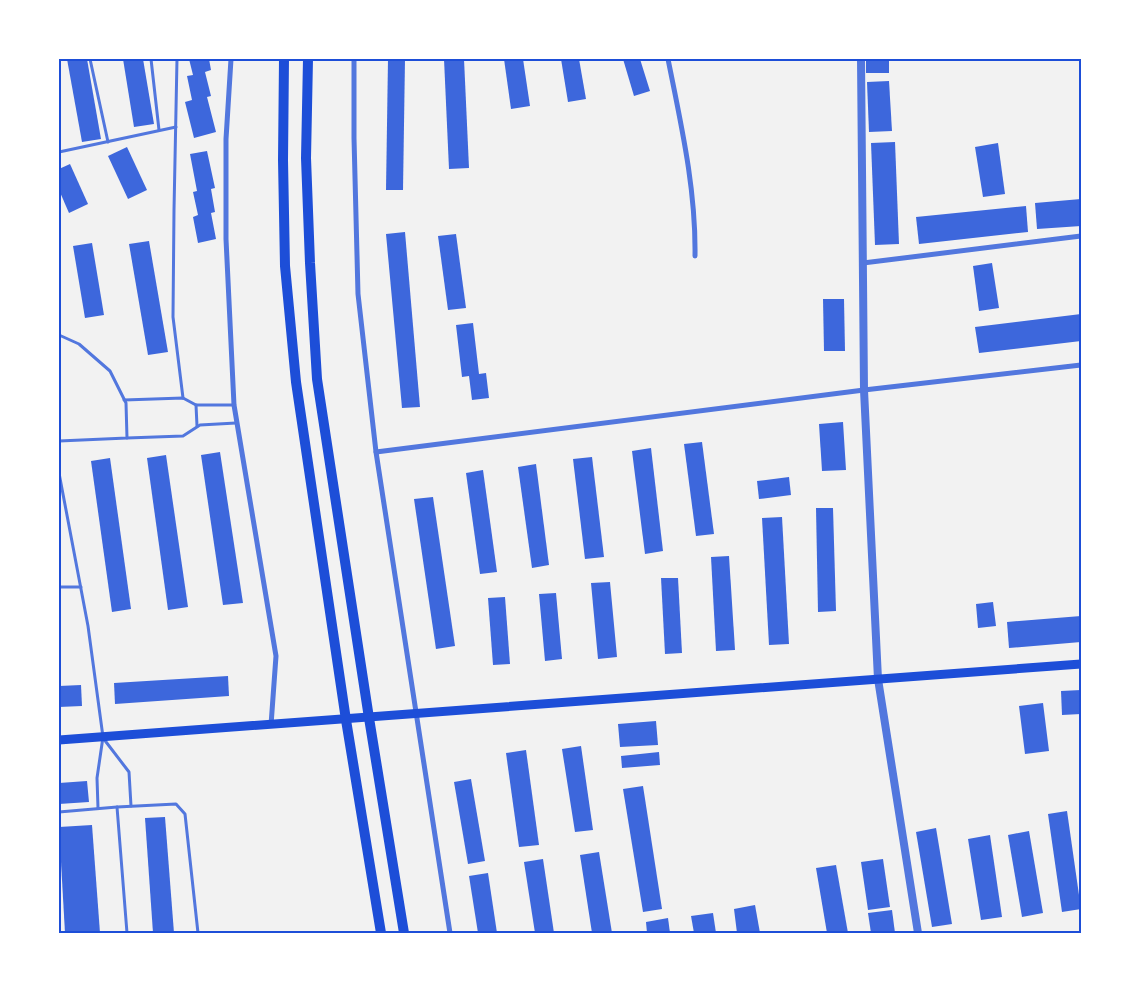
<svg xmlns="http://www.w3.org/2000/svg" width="1140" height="992" font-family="'Fira Sans Condensed',sans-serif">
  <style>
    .building { fill: #3d67dc }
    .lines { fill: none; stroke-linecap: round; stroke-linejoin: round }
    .service { stroke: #5277de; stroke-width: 3 }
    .minor { stroke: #5277de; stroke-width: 5 }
    .tertiary { stroke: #5277de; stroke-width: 8 }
    .secondary { stroke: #1d4ed8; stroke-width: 9 }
    .trunk { stroke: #1d4ed8; stroke-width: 10 }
    .neatline { fill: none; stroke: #1d4ed8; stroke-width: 2 }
  </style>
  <rect width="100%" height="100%" fill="#f2f2f2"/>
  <g class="building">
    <path d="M67 59H87L101 139 82 142Z"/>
    <path d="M123 59H143L154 124 134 127Z"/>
    <path d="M189 59H209L211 70 205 72 211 96 207 97 216 132 194 138 185 102 192 100 187 76 193 75Z"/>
    <path d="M388 59H405L403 190H386Z"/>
    <path d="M444 59H464L469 168 449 169Z"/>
    <path d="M504 59H523L530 106 511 109Z"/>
    <path d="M561 59H579L586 99 568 102Z"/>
    <path d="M623 59H640L650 91 634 96Z"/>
    <rect x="866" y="59" width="23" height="14"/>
    <path d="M889 81 892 131 869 132 867 82Z"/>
    <path d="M895 142 899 244 875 245 871 143Z"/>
    <path d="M998 143 1005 194 983 197 975 147Z"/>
    <path d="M127 147 147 190 128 199 108 156Z"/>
    <path d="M207 151 215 188 211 189 215 212 211 213 216 239 198 243 193 217 198 215 193 192 197 191 190 154Z"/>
    <path d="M70 164 88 204 69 213 59 190V169Z"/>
    <path d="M1081 199V226L1037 229 1035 203Z"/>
    <path d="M1026 206 1028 232 919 244 916 217Z"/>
    <path d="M405 232 420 407 402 408 386 234Z"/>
    <path d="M456 234 466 308 448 310 438 236Z"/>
    <path d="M149 241 168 352 148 355 129 244Z"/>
    <path d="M92 243 104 315 85 318 73 246Z"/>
    <path d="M992 263 999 308 979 311 973 266Z"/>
    <path d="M823 299H844L845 351H824Z"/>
    <path d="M1081 314V341L979 353 975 327Z"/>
    <path d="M473 323 479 374 486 373 489 398 472 400 469 376 462 377 456 325Z"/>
    <path d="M843 422 846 470 822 471 819 424Z"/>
    <path d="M702 442 714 534 696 536 684 444Z"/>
    <path d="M651 448 663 551 645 554 632 451Z"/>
    <path d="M220 452 243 603 223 605 201 455Z"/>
    <path d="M166 455 188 607 168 610 147 458Z"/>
    <path d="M592 457 604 557 585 559 573 459Z"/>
    <path d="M110 458 131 609 112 612 91 461Z"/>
    <path d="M536 464 549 565 532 568 518 467Z"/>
    <path d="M483 470 497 572 480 574 466 473Z"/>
    <path d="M789 477 791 495 759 499 757 481Z"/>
    <path d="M433 497 455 646 436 649 414 499Z"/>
    <path d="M816 508H833L836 611 818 612Z"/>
    <path d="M782 517 789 644 769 645 762 518Z"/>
    <path d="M729 556 735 650 716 651 711 557Z"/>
    <path d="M661 578H678L682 653 665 654Z"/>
    <path d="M610 582 617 657 598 659 591 583Z"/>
    <path d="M556 593 562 659 545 661 539 594Z"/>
    <path d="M505 597 510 664 493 665 488 598Z"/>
    <path d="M993 602 996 626 978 628 976 604Z"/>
    <path d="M1081 616V642L1009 648 1007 622Z"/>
    <path d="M228 676 229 696 115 704 114 683Z"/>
    <path d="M81 685 82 706 59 707V686Z"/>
    <path d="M1081 690V714L1062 715 1061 691Z"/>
    <path d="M1043 703 1049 751 1025 754 1019 706Z"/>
    <path d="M656 721 658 745 620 747 618 724Z"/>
    <path d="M581 746 593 830 575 832 562 749Z"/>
    <path d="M526 750 539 845 519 847 506 753Z"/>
    <path d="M659 752 660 765 622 768 621 756Z"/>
    <path d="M471 779 485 861 468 864 454 782Z"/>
    <path d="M87 781 89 802 59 804V783Z"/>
    <path d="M643 786 662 909 643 912 623 789Z"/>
    <path d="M1067 811 1081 909 1062 912 1048 814Z"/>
    <path d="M165 817 174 933H153L145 818Z"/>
    <path d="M92 825 100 933H65L59 827Z"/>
    <path d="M936 828 952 924 932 927 916 832Z"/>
    <path d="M1029 831 1043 913 1022 917 1008 835Z"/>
    <path d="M990 835 1002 917 981 920 968 839Z"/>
    <path d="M599 852 612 933H592L580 855Z"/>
    <path d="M543 859 554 933H535L524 862Z"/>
    <path d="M883 859 890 907 868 910 861 862Z"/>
    <path d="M836 865 848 933H827L816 868Z"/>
    <path d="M488 873 497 933H478L469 876Z"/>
    <path d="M755 905 760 933H737L734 909Z"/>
    <path d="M892 910 895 933H871L868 913Z"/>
    <path d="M713 913 716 933H694L691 916Z"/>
    <path d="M668 918 670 933H647L646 922Z"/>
  </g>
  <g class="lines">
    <g class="service">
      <path d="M90 59 108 142"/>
      <path d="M151 59 159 130"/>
      <path d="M177 59 174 210 173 317 183 398"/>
      <path d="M59 152 176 127"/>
      <path d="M59 335 79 344 110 371 126 403 127 438 59 441"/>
      <path d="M124 400 183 398 196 405H234"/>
      <path d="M196 405 197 426"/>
      <path d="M127 438 183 436 200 425 236 423"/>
      <path d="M59 473 88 626 103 737 97 778 98 808"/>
      <path d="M59 587H81"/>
      <path d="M103 738 129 772 131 806"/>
      <path d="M117 807 127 933"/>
      <path d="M59 812 117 807 176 804 185 814 198 933"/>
    </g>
    <g class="minor">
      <path d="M231 59 226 139V239L234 405 276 656 271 725"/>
      <path d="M354 59V138L358 294 376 452 450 933"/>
      <path d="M668 59C681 124 696 189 695 256"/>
      <path d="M863 263 1081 236"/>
      <path d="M376 452 864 390 1081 365"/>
    </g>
    <path class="tertiary" d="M861 59 864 390 878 679 918 933"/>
    <path class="secondary" d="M59 740 1081 664"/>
    <g class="trunk">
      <path d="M284 59 283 160 285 266 296 382 346 720 381 933"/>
      <path d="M308 59 306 158 310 263 317 379 369 718 404 933"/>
    </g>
  </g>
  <rect width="1140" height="992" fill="none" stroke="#ffffff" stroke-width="120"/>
  <rect x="60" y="60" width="1020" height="872" class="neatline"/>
</svg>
